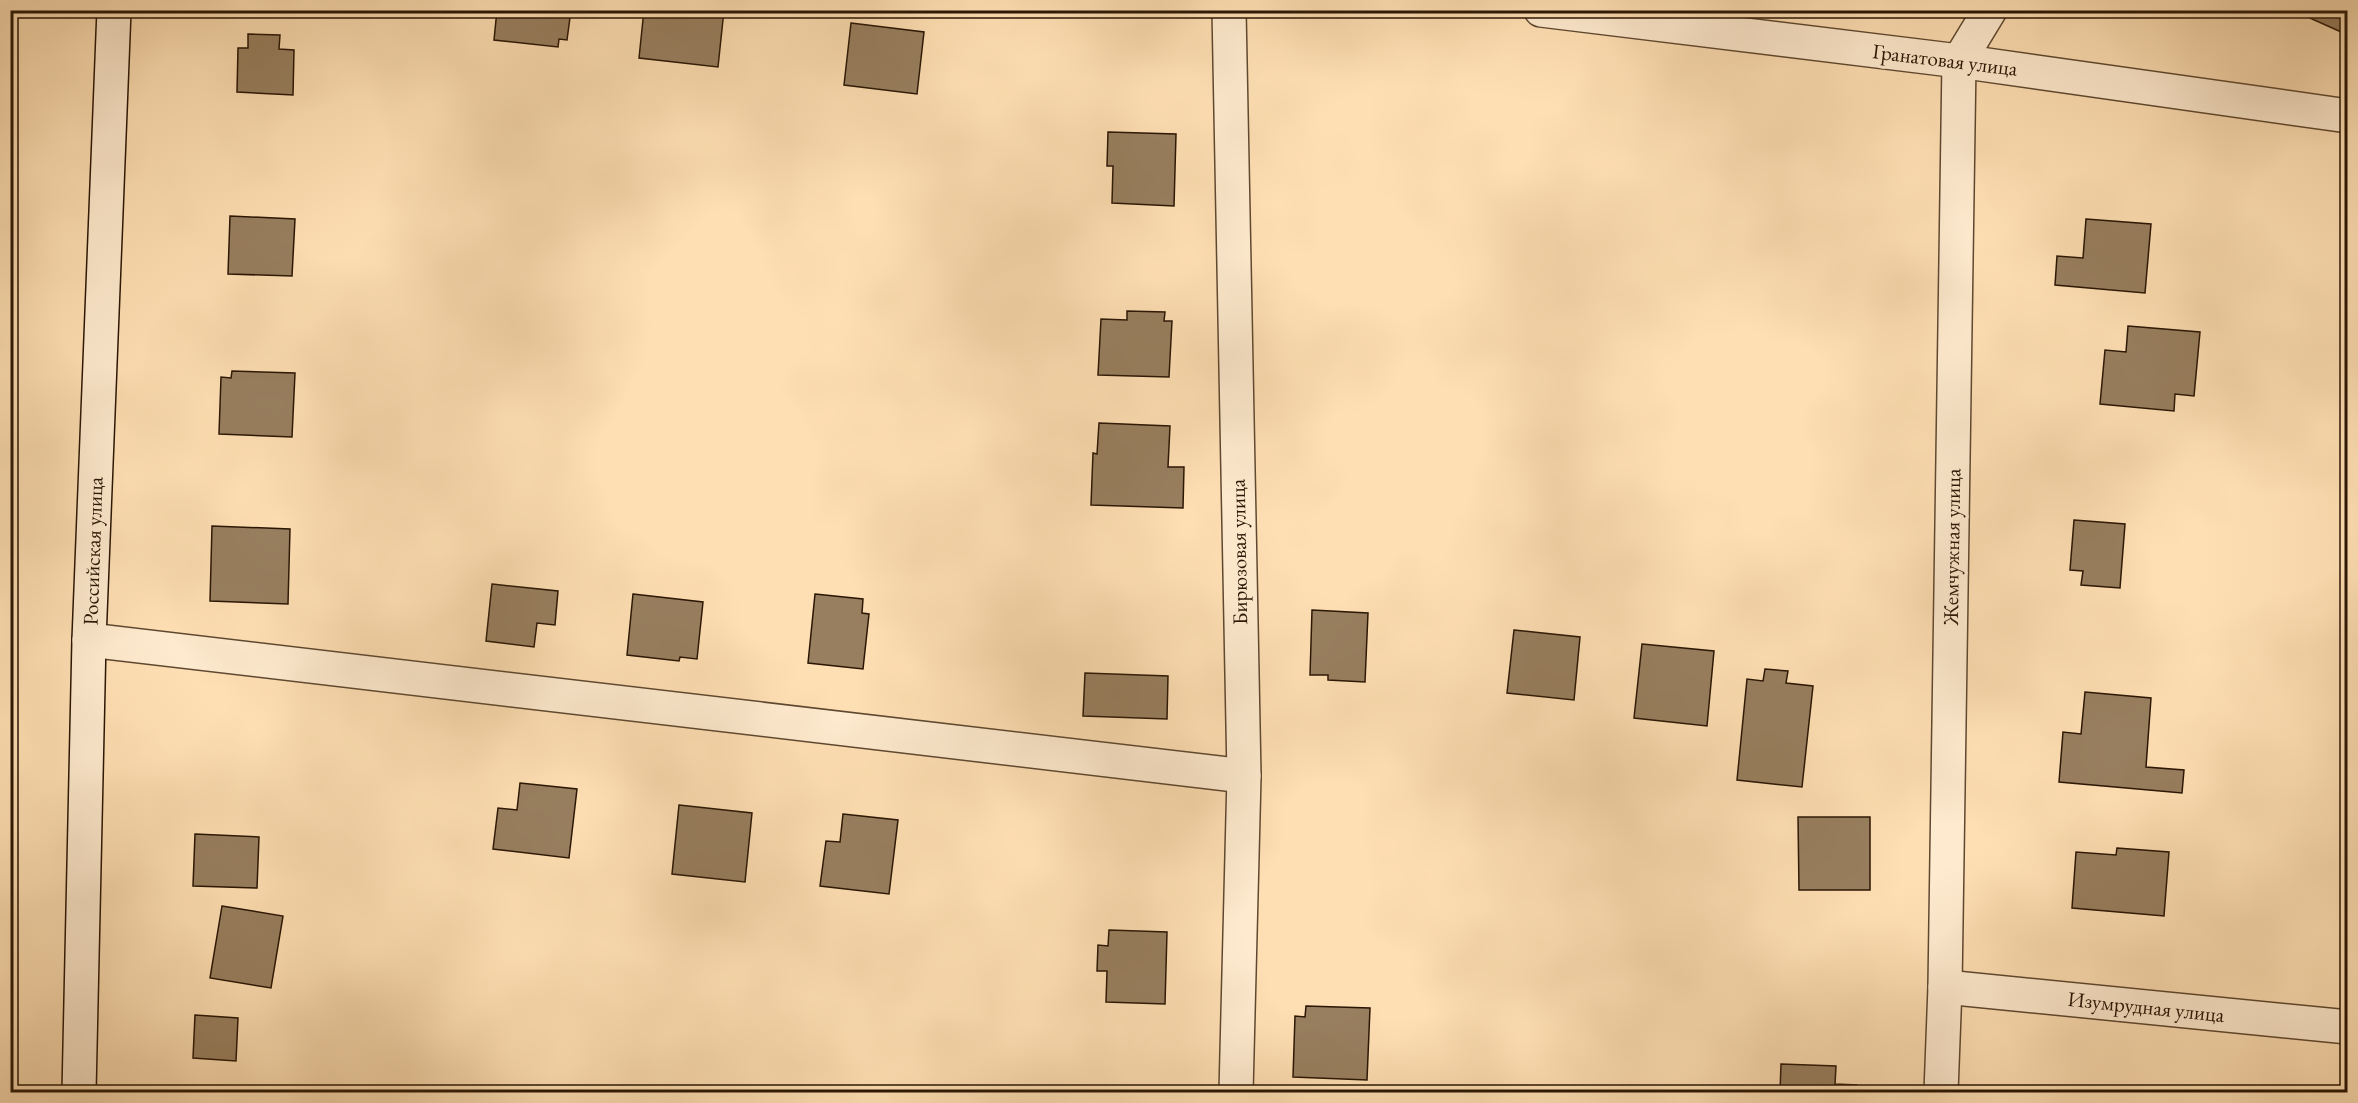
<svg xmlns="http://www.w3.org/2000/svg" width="2358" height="1103" font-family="'EB Garamond',serif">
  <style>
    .building { fill: #987f5f; stroke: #2a1605; stroke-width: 1.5 }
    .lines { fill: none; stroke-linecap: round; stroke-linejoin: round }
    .street-casing { stroke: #5f4830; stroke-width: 36 }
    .secondary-casing { stroke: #2a1605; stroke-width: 36 }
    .street { stroke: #feeace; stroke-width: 33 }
    .secondary { stroke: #feeace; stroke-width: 33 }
    .labels { text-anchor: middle; stroke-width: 6; stroke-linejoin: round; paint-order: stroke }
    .street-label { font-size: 21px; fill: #2a1605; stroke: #feeace }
  </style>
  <rect width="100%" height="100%" fill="#fedfb3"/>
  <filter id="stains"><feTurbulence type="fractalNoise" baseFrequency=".00333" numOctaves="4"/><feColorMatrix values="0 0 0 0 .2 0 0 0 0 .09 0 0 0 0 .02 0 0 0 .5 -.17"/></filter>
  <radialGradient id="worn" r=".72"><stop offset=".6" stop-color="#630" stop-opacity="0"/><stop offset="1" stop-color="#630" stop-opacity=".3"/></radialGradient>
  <g class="building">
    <path d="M497 10H571L567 40 559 39 558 47 494 40Z"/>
    <path d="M644 10H724L718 67 639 58Z"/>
    <path d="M2292 10H2348V35Z"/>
    <path d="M851 23 924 32 917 94 844 85Z"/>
    <path d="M248 34 280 35 279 49 294 50 293 95 237 92 238 48H248Z"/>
    <path d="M1108 132 1176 134 1174 206 1112 203 1113 166H1107Z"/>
    <path d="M230 216 295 219 292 276 228 274Z"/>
    <path d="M2086 219 2151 224 2145 293 2055 285 2057 256 2083 258Z"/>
    <path d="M1127 311 1165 312 1164 321H1172L1169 377 1098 375 1101 319 1127 320Z"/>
    <path d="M2128 326 2200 332 2194 396 2175 394 2174 411 2100 404 2105 350 2126 352Z"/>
    <path d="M232 371 295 373 292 437 219 434 221 377 231 378Z"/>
    <path d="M1099 423 1170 426 1168 467H1184L1183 508 1091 505 1093 453 1097 454Z"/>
    <path d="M2074 520 2125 524 2120 588 2081 585 2083 571 2070 570Z"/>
    <path d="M212 526 290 529 288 604 210 601Z"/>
    <path d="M492 584 558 591 555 625 537 623 534 647 486 641Z"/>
    <path d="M633 594 703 602 697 659 680 657 679 661 627 655Z"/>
    <path d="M815 594 863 599 862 613 869 614 863 669 808 663Z"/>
    <path d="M1312 610 1368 613 1365 682 1328 680V675H1310Z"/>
    <path d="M1514 630 1580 637 1574 700 1507 693Z"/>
    <path d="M1642 644 1714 651 1707 726 1634 718Z"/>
    <path d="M1765 669 1788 671 1786 683 1813 686 1802 787 1737 780 1747 679 1763 681Z"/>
    <path d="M1085 673 1168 676 1167 719 1083 716Z"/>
    <path d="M2085 692 2151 698 2146 767 2184 770 2182 793 2059 782 2063 732 2081 734Z"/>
    <path d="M520 783 577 789 569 858 493 849 498 808 517 810Z"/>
    <path d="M679 805 752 813 745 882 672 874Z"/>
    <path d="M843 814 898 820 889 894 820 886 826 841 840 842Z"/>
    <path d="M1798 817H1870V890H1799Z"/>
    <path d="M195 834 259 837 257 888 193 886Z"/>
    <path d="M2117 848 2169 852 2164 916 2072 908 2076 852 2116 855Z"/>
    <path d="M222 906 283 916 271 988 210 978Z"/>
    <path d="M1109 930 1167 932 1165 1004 1106 1002 1107 971H1097L1098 945 1108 946Z"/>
    <path d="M1306 1006 1370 1008 1367 1080 1293 1077 1295 1016 1305 1017Z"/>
    <path d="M195 1015 238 1018 236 1061 193 1058Z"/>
    <path d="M1781 1064 1836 1066 1835 1084 1857 1085 1856 1092H1780Z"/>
  </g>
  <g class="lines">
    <g class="street-casing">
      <g id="street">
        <path d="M1229 10 1244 776 1236 1092"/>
        <path d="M1541 10 1959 61 2348 116"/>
        <path d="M89 640 1244 776"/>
        <path d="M1945 987 2348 1027"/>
        <path d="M1941 1092 1945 987 1959 61 1990 10"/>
      </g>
    </g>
    <g class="secondary-casing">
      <path id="secondary" d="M79 1092 89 640 114 10"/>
    </g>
    <use href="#street" class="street"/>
    <use href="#secondary" class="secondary"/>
  </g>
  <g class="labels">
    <g class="street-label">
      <text transform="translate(1945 60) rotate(7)" y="7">Гранатовая улица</text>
      <text transform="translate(1952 547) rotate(-89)" y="7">Жемчужная улица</text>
      <text transform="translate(93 551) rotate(-88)" y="7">Российская улица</text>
      <text transform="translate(1239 552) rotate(-91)" y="7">Бирюзовая улица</text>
      <text transform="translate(2146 1007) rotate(6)" y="7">Изумрудная улица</text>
    </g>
  </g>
  <rect width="2358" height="1103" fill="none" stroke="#fedfb3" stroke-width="36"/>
  <rect x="12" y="12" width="2334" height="1079" fill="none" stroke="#2a1605" stroke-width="3"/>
  <rect x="18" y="18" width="2322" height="1067" fill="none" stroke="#2a1605" stroke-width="1.5"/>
  <rect width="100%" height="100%" filter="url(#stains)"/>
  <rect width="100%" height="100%" fill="url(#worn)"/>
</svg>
